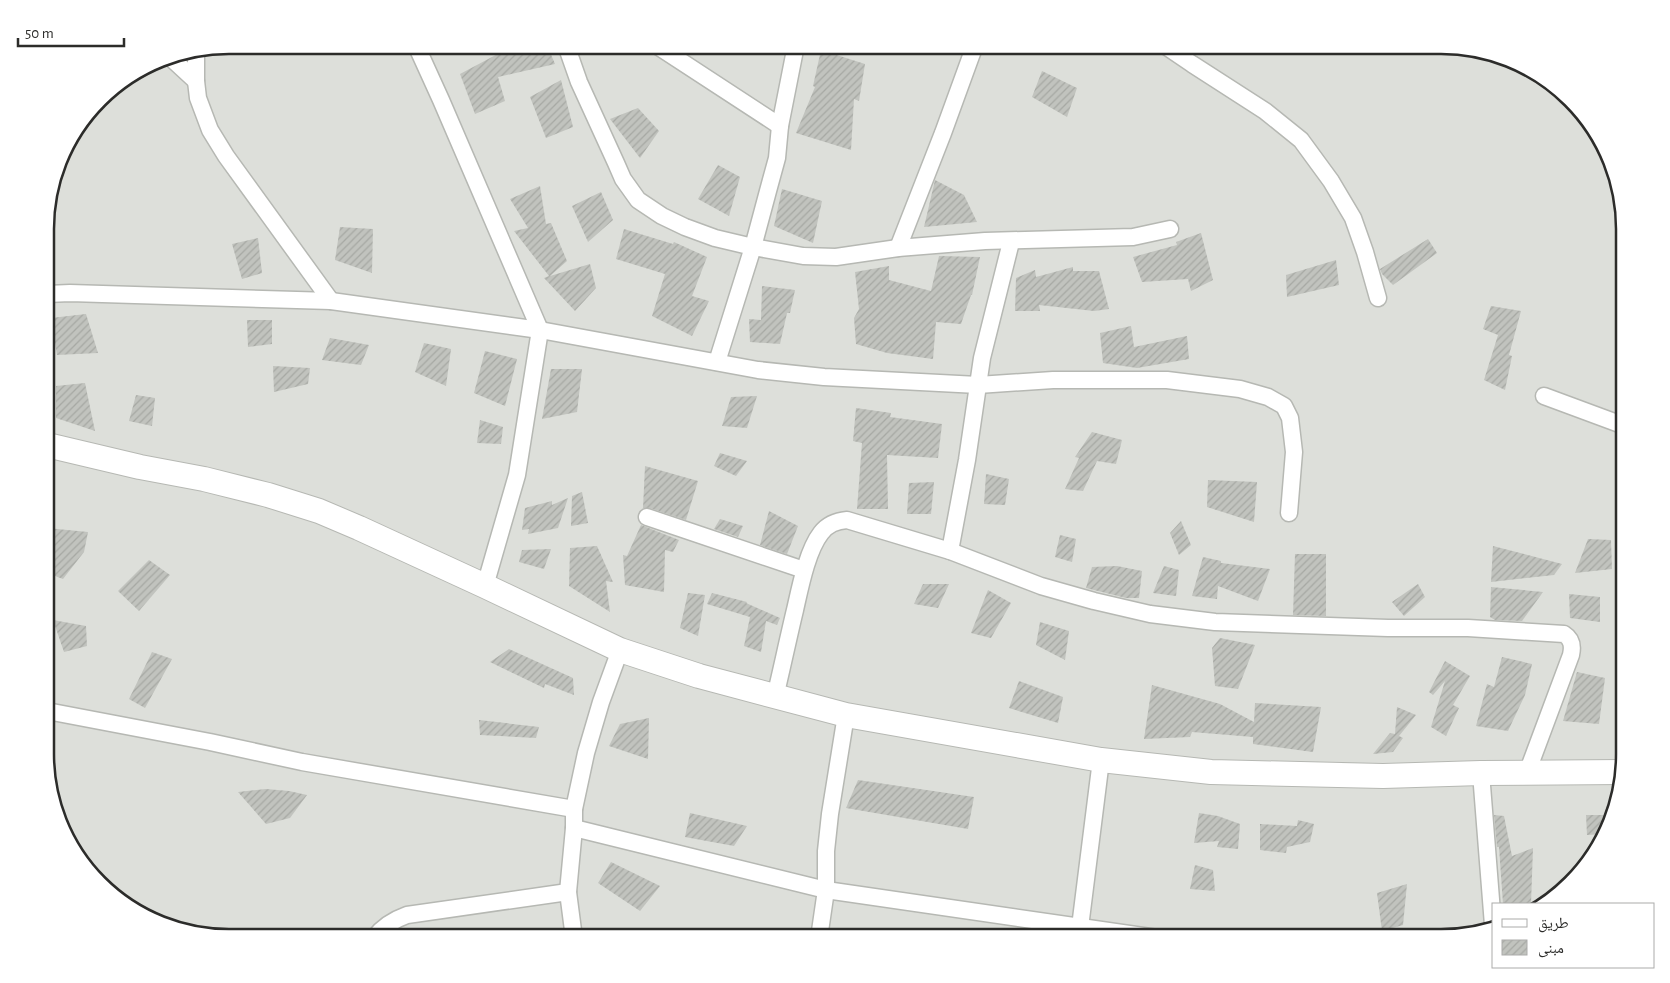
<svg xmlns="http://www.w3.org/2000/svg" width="1670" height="983" font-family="'Alegreya Sans','Noto Naskh Arabic',sans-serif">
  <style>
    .building { fill: url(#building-hatch) }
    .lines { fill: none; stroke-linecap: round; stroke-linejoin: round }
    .street-casing { stroke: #b6b8b3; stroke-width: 19 }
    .secondary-casing { stroke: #b6b8b3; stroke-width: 26 }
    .street { stroke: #fff; stroke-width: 16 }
    .secondary { stroke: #fff; stroke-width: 24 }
    .rim { fill: none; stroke: #2c2c2a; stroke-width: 2.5 }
  </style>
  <defs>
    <pattern id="building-hatch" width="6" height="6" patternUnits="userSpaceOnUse" patternTransform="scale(1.25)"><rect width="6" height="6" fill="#c1c3be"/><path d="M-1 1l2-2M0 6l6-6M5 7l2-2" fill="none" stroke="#a6a8a3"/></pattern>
  </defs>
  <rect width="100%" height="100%" fill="#dddfda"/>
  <g class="building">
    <path d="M506 45H547L555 64 498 77 505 101 475 114 460 74 507 49Z"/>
    <path d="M821 50 865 64 859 101 854 99 851 150 796 133 815 87 813 86Z"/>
    <path d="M1042 71 1077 88 1067 117 1032 97Z"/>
    <path d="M561 80 573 127 546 138 530 97Z"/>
    <path d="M638 108 659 131 640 158 610 119Z"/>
    <path d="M718 165 740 177 729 216 698 199Z"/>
    <path d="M935 180 964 195 977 222 924 227Z"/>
    <path d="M540 186 546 224 551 223 567 261 550 276 590 264 596 288 575 311 544 278 549 276 514 231 528 228 510 199Z"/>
    <path d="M782 189 822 201 813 243 774 226Z"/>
    <path d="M601 192 613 220 588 242 572 206Z"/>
    <path d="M340 227 373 229 372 273 335 260Z"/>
    <path d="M624 229 673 244 674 242 707 257 692 296 709 301 692 336 652 316 665 274 616 259Z"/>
    <path d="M1201 233 1213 280 1191 291 1188 279 1142 282 1133 257 1177 245 1176 242Z"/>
    <path d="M258 238 262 273 242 279 232 244Z"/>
    <path d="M1428 239 1437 253 1393 285 1382 274 1380 269Z"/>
    <path d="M939 256 980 257 972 295H971L961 324 936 322 933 359 887 353 856 344 854 318 859 309 855 272 889 266V280L931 291Z"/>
    <path d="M1336 260 1339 285 1287 297 1286 275Z"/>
    <path d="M1073 267V271H1099L1109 309 1094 311 1039 305 1040 311H1015L1016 278 1035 270 1036 277Z"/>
    <path d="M762 286 795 290 790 313H787L780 344 750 342 749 319 761 320Z"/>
    <path d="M1491 306 1521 311 1509 355 1512 356 1505 390 1484 380 1498 335 1483 329Z"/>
    <path d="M86 314 98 353 57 355 51 318Z"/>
    <path d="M247 320H272V344L248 347Z"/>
    <path d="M1131 326 1134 347 1187 336 1189 359 1137 368 1103 363 1100 333Z"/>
    <path d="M330 338 369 345 361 365 322 360Z"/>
    <path d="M424 343 451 349 446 386 415 372Z"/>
    <path d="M485 351 517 359 505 406 474 393Z"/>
    <path d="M273 366 310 368 308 384 274 392Z"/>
    <path d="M551 369H582L577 412 542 419Z"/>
    <path d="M85 383 95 431 56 418V386Z"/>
    <path d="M136 395 155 398 152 426 129 421Z"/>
    <path d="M757 396 747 428 722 426 731 397Z"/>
    <path d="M856 408 891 413 890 417 942 424 938 458 887 455 888 509H857L862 443 853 441Z"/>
    <path d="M480 420 503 427 501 444 477 443Z"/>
    <path d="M1092 432 1122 440 1116 464 1097 461 1083 491 1065 489 1079 458 1075 457Z"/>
    <path d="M720 453 747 461 736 476 714 466Z"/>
    <path d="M645 466 698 481 686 520 650 508H643Z"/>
    <path d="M986 474 1009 479 1005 505 984 504Z"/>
    <path d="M1208 480 1257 482 1254 522 1207 507Z"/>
    <path d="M934 482 931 514H907L909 483Z"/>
    <path d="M582 492 588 523 571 526 572 496Z"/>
    <path d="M568 498 558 528 528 534 529 529 522 530 525 508 552 501V505Z"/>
    <path d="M769 511 798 526 787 554 760 545Z"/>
    <path d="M720 519 743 526 738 537 714 529Z"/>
    <path d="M1181 521 1191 545 1179 555 1170 533Z"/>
    <path d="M641 525 679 540 673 552 665 550 664 592 625 585 623 555 627 556Z"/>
    <path d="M47 528 88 532 84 552 63 579 47 573Z"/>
    <path d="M1060 535 1076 539 1072 562 1055 557Z"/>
    <path d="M1588 539 1611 540 1612 569 1575 573Z"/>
    <path d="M597 546 613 582 606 581 610 612 569 586 570 548Z"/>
    <path d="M1493 546 1562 564 1554 575 1491 582Z"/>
    <path d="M551 549 544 569 519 562 522 550Z"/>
    <path d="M1295 554H1326V616L1293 615Z"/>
    <path d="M1203 557 1221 561V563L1270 569 1258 601 1218 586 1217 599 1192 596Z"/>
    <path d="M149 560 170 575 139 611 118 591Z"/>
    <path d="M1117 566 1142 571 1139 598H1126L1086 588 1092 567Z"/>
    <path d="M1164 566 1179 570 1176 596 1153 593Z"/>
    <path d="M923 584H949L938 608 914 604Z"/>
    <path d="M1418 584 1425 597 1404 616 1392 602Z"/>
    <path d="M1491 587 1543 592 1522 621 1495 620 1490 617Z"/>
    <path d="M988 590 1011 603 991 638 971 633Z"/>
    <path d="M688 593 705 595 698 636 680 628Z"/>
    <path d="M712 593 747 602 746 603 780 618 777 625 766 621 761 652 744 646 750 617 707 604Z"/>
    <path d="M1569 594 1600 597V622L1570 618Z"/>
    <path d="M53 620 86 626 87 646 64 652Z"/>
    <path d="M1040 622 1069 631 1065 660 1036 645Z"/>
    <path d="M1220 638 1255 645 1238 689 1215 686 1212 648Z"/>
    <path d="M509 649 573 678 574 695 545 684 544 688 490 662Z"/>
    <path d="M152 652 172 659 145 708 129 699Z"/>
    <path d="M1502 657 1532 664 1525 695 1508 731 1476 726 1487 684 1494 687Z"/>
    <path d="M1445 661 1470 676 1453 705 1459 708 1446 736 1431 727 1445 681 1433 695 1429 692Z"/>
    <path d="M1577 672 1605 678 1599 724 1563 721Z"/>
    <path d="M1019 681 1063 697 1058 723 1009 708Z"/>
    <path d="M1152 685 1220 704 1254 722 1255 703 1321 707 1313 752 1253 744V737L1192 732 1190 737 1144 739Z"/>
    <path d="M1397 707 1416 715 1399 736 1403 738 1393 752 1373 754 1390 733 1395 734Z"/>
    <path d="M649 718 648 759 609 746 620 724Z"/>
    <path d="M479 720 539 727 536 738 480 735Z"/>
    <path d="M858 780 974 797 968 829 846 808Z"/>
    <path d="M266 789 289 791 307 795 290 818 266 824 238 792Z"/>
    <path d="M690 813 747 826 734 846 685 837Z"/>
    <path d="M1199 813 1218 816 1240 824 1238 849 1217 847 1219 841 1194 843Z"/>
    <path d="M1494 815 1504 816 1512 856 1533 848 1531 904H1503L1499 847H1497Z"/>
    <path d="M1586 815H1610L1604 834 1587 835Z"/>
    <path d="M1298 820 1314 824 1310 842 1287 847 1286 853 1260 850V824L1297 826Z"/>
    <path d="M611 862 660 886 640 911 598 883Z"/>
    <path d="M1195 865 1213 870 1215 891 1190 889Z"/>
    <path d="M1407 884 1403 925 1382 931 1377 893Z"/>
  </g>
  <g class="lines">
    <g class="street-casing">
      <g id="street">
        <path d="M416 45 441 100 540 330 517 475 485 586"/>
        <path d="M566 45 579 82 616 163 623 179 638 200 662 216 685 227 715 238 753 247 803 256 836 257 898 248 985 241 1133 237 1170 229"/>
        <path d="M656 45 780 126"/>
        <path d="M1164 45 1192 64 1265 111 1301 140 1331 181 1353 218 1365 252 1378 298"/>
        <path d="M196 51V81L198 98 210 130 226 156 331 301"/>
        <path d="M170 57 196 81"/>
        <path d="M898 248 943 133 975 45"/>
        <path d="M47 294 70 293 331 301 540 330 758 370 824 377 978 385 1053 380H1167L1240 389 1268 397 1284 406 1290 418 1294 452 1289 513"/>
        <path d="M717 362 753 247 768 191 777 158 780 126 796 45"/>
        <path d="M1544 396 1625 426"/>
        <path d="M647 517 804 570"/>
        <path d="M950 551 967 460 982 358 1011 242"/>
        <path d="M775 697C782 668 788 639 795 610 800 588 807 551 821 533 828 524 836 521 847 520L950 551 1041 586 1094 601 1150 614 1215 622 1388 628H1468L1564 634C1572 639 1573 646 1571 655L1527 773"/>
        <path d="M47 711 210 742 302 762 574 809"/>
        <path d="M1481 773 1493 925"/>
        <path d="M574 828 826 890 1157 938"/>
        <path d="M1080 927 1101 760"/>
        <path d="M374 938C383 926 393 920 407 915L568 892"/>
        <path d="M574 938 568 892 574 828V809L586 753 601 702 620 650"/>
        <path d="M819 938 826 890V851L830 814 846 715"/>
      </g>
    </g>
    <g class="secondary-casing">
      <path id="secondary" d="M47 445 140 467 204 479 268 495 319 511 359 528 485 586 620 650 699 676 846 715 1101 760 1211 772 1383 776 1481 773 1623 772"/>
    </g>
    <use href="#street" class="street"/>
    <use href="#secondary" class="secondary"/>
  </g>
  <path d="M0 0H1670V983H0ZM229 54H1441A175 175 0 0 1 1616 229V754A175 175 0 0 1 1441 929H229A175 175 0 0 1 54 754V229A175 175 0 0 1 229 54Z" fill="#fff" fill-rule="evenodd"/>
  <path class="rim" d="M229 54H1441A175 175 0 0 1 1616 229V754A175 175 0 0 1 1441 929H229A175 175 0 0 1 54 754V229A175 175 0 0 1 229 54Z"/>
  <rect x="1492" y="903" width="162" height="65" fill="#ffffff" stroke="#ababaa"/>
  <rect x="1502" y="919" width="25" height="8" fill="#ffffff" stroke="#ababaa"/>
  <text x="1538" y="928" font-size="15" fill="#2c2c2a">طريق</text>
  <rect x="1502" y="940" width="25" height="15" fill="url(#building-hatch)" stroke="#ababaa"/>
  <text x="1538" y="953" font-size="15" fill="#2c2c2a">مبنى</text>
  <path d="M18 38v8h106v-8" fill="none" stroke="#2c2c2a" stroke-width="2.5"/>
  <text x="25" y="38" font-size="15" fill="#2c2c2a" stroke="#ffffff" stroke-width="4" paint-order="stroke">50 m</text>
</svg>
